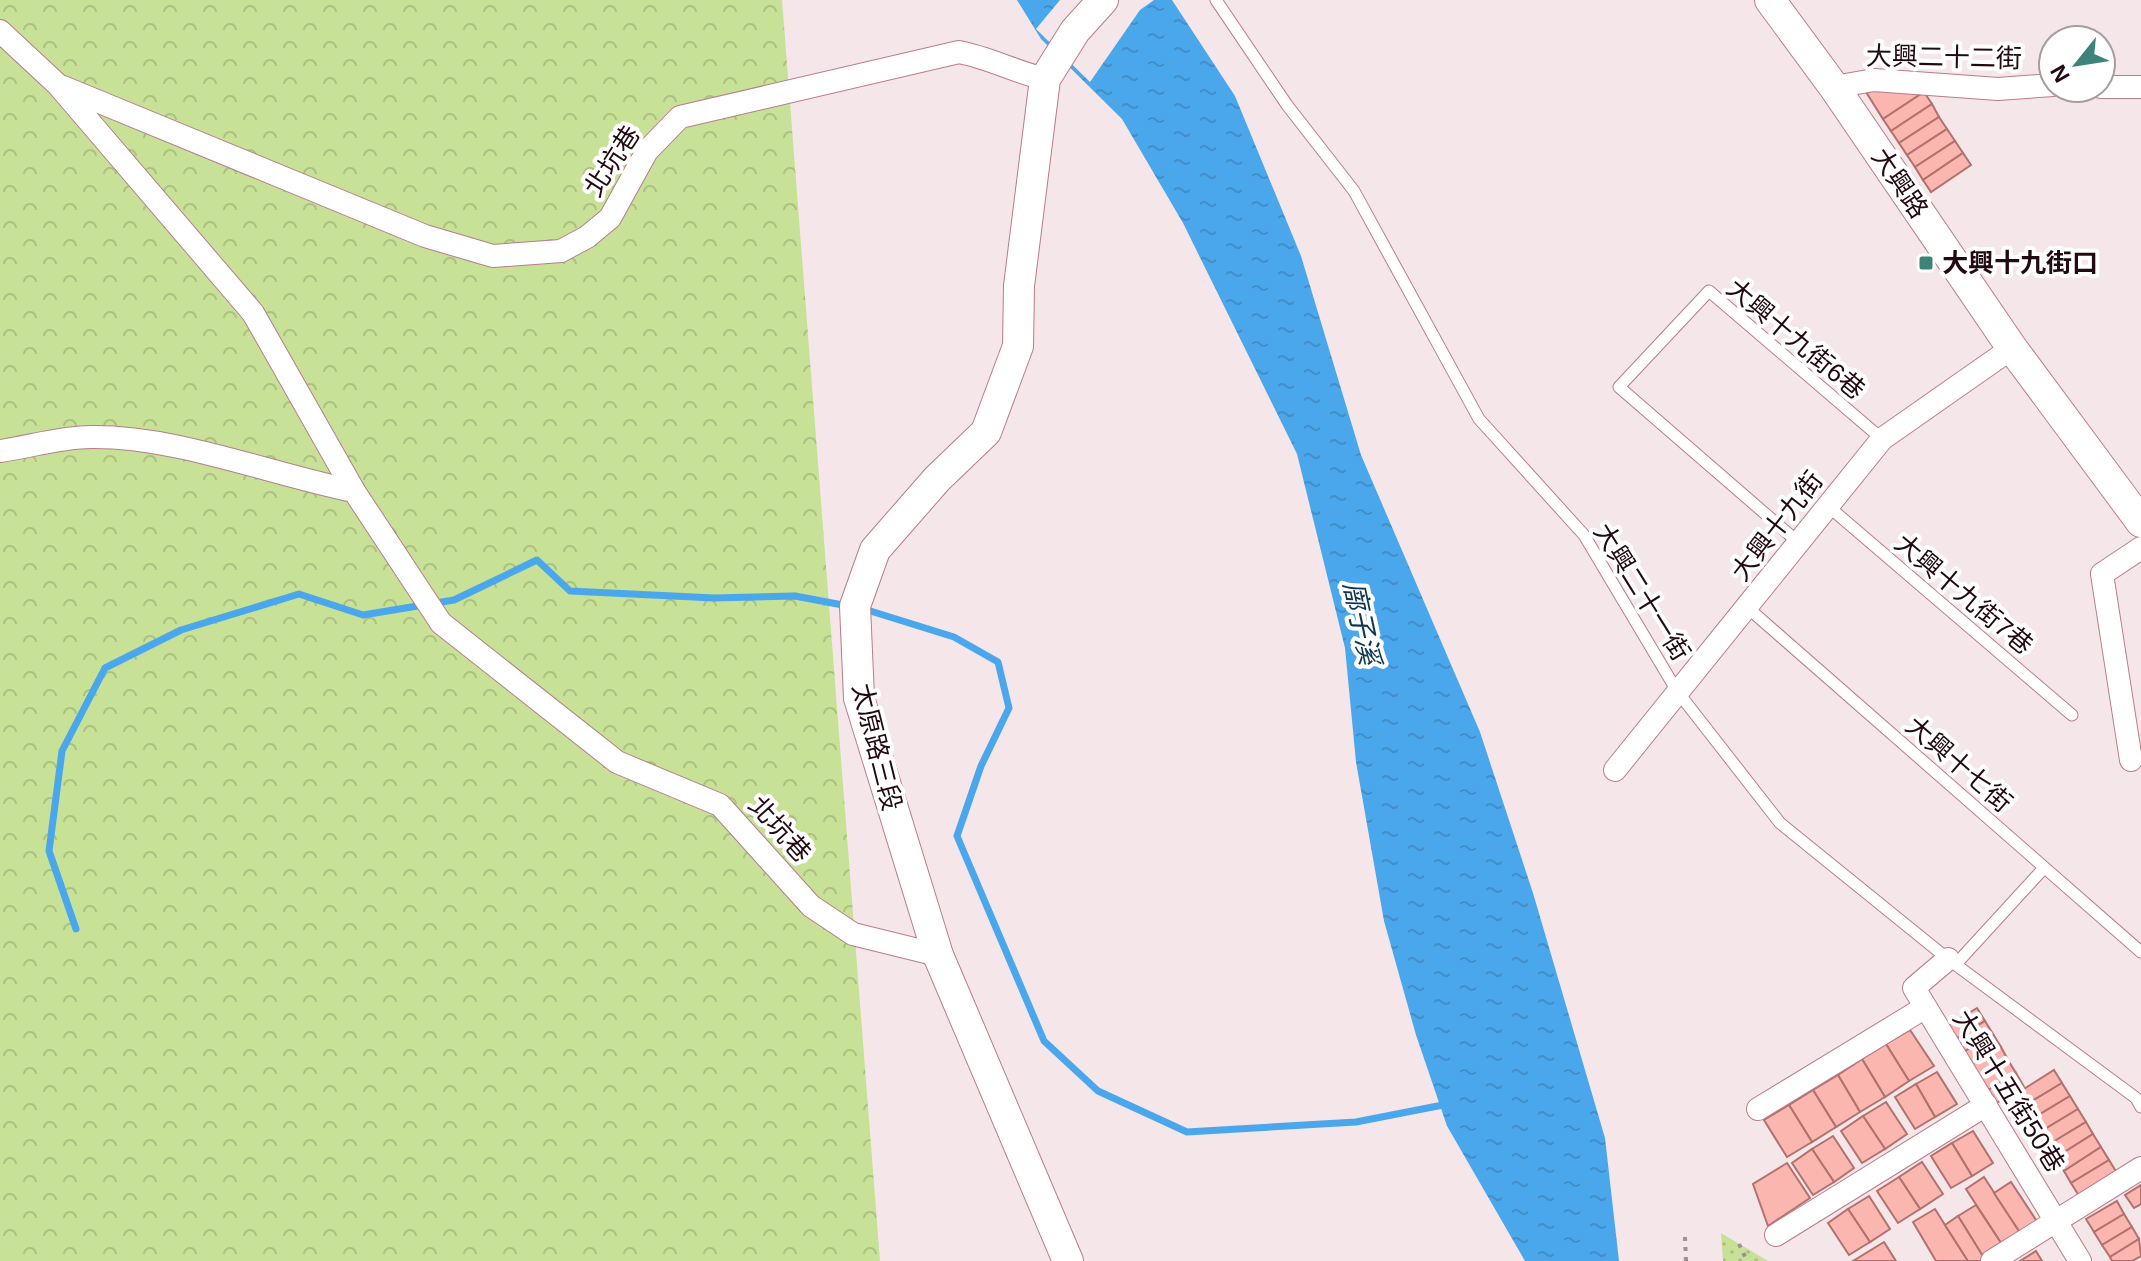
<svg xmlns="http://www.w3.org/2000/svg" width="2141" height="1261" font-family="Arial,'Noto Sans TC',sans-serif">
  <style>
    .forest { fill: url(#forest-crowns) }
    .park { fill: url(#park-dots) }
    .water { fill: url(#water-ripples) }
    .pier { fill: #f5e7e9 }
    .lines { fill: none; stroke-linecap: round; stroke-linejoin: round }
    .stream { stroke: #4ba7ec; stroke-width: 7 }
    .building { fill: #fbb6b0; stroke: #b1726d; stroke-width: 2 }
    .service-casing { stroke: #bb7b8a; stroke-width: 13 }
    .minor-casing { stroke: #bb7b8a; stroke-width: 24 }
    .secondary-casing { stroke: #bb7b8a; stroke-width: 32 }
    .path { stroke: #a18f93; stroke-width: 4; stroke-dasharray: 4 6; stroke-linecap: butt }
    .service { stroke: #fff; stroke-width: 11 }
    .minor { stroke: #fff; stroke-width: 22 }
    .secondary { stroke: #fff; stroke-width: 30 }
    .poi-dot { fill: #3d837a; stroke: #fff; stroke-width: 3 }
    .labels { text-anchor: middle; stroke-width: 8; stroke-linejoin: round; paint-order: stroke }
    .street-label { font-size: 26px; fill: #210a11; stroke: #fff }
    .poi-label { font-size: 26px; font-weight: bold; fill: #210a11; stroke: #fff; text-anchor: start }
    .water-label { font-size: 28px; font-style: italic; fill: #103652; stroke: #fff }
  </style>
  <defs>
    <pattern id="forest-crowns" width="20" height="18" patternUnits="userSpaceOnUse" patternTransform="scale(2)"><rect width="20" height="18" fill="#c7e197"/><path d="M2 6a3 3 0 1 1 6 0M12 15a3 3 0 1 1 6 0" fill="none" stroke="#abc081"/></pattern>
    <pattern id="park-dots" width="8" height="8" patternUnits="userSpaceOnUse" patternTransform="scale(2)"><rect width="8" height="8" fill="#c7e197"/><path d="M2 2h.1M6 6h.1" fill="none" stroke="#abc081" stroke-width="1.8" stroke-linecap="round"/></pattern>
    <pattern id="water-ripples" width="26" height="14" patternUnits="userSpaceOnUse" patternTransform="scale(2)"><rect width="26" height="14" fill="#4ba7ec"/><path d="M2 4q2-2 4 0t4 0M15 11q2-2 4 0t4 0" fill="none" stroke="#418ec9"/></pattern>
  </defs>
  <rect width="100%" height="100%" fill="#f5e7e9"/>
  <path class="forest" d="M0 0H782L880 1261H0Z"/>
  <path class="park" d="M1721 1233 1768 1261H1723Z"/>
  <path class="water" d="M1017 0H1172L1235 96 1301 256 1361 455 1480 732 1533 893 1605 1138 1619 1261H1525L1447 1126 1416 1035 1384 921 1356 762 1345 648 1297 454 1183 223 1122 119 1041 39Z"/>
  <path class="pier" d="M1060 0H1154L1140 10 1090 82 1036 29Z"/>
  <g class="lines">
    <g class="stream">
      <path d="M864 609 954 637 998 662 1009 708 981 766 957 836 1044 1041 1098 1091 1187 1132 1356 1122 1448 1104"/>
      <path d="M76 929 49 851 62 751 105 668 181 630 299 594 363 615 454 600 537 560 570 591 714 598 795 596 848 606"/>
    </g>
  </g>
  <g class="building">
    <path d="M1877 88 1924 92 1883 119 1866 92Z"/>
    <path d="M1924 92 1932 104 1891 131 1883 119Z"/>
    <path d="M1932 104 1939 117 1899 143 1891 131Z"/>
    <path d="M1939 117 1947 129 1907 155 1899 143Z"/>
    <path d="M1947 129 1955 141 1915 167 1907 155Z"/>
    <path d="M1955 141 1963 153 1923 180 1915 167Z"/>
    <path d="M1963 153 1971 165 1931 192 1923 180Z"/>
    <path d="M1977 1008 1985 1021 1954 1040 1946 1027Z"/>
    <path d="M1985 1021 1993 1034 1962 1053 1954 1040Z"/>
    <path d="M1910 1030 1934 1066 1909 1081 1886 1044Z"/>
    <path d="M1993 1034 2001 1047 1969 1066 1962 1053Z"/>
    <path d="M1886 1044 1909 1081 1885 1097 1862 1059Z"/>
    <path d="M2001 1047 2008 1060 1977 1079 1969 1066Z"/>
    <path d="M1862 1059 1885 1097 1860 1112 1838 1075Z"/>
    <path d="M2008 1060 2016 1073 1985 1092 1977 1079Z"/>
    <path d="M2054 1070 2062 1083 2024 1106 2016 1094Z"/>
    <path d="M1937 1072 1957 1104 1935 1117 1916 1084Z"/>
    <path d="M2016 1073 2024 1087 1993 1105 1985 1092Z"/>
    <path d="M1838 1075 1860 1112 1836 1127 1813 1090Z"/>
    <path d="M2062 1083 2070 1096 2032 1119 2024 1106Z"/>
    <path d="M1916 1084 1935 1117 1915 1129 1895 1097Z"/>
    <path d="M1813 1090 1836 1127 1812 1142 1789 1105Z"/>
    <path d="M2070 1096 2078 1109 2040 1132 2032 1119Z"/>
    <path d="M1886 1102 1907 1134 1885 1149 1863 1116Z"/>
    <path d="M1789 1105 1812 1142 1787 1157 1764 1120Z"/>
    <path d="M2078 1109 2086 1122 2048 1145 2040 1132Z"/>
    <path d="M1863 1116 1885 1149 1862 1163 1841 1131Z"/>
    <path d="M2086 1122 2093 1134 2055 1158 2048 1145Z"/>
    <path d="M1973 1131 1993 1163 1972 1176 1952 1143Z"/>
    <path d="M2093 1134 2101 1147 2064 1171 2055 1158Z"/>
    <path d="M1833 1136 1854 1168 1834 1182 1812 1149Z"/>
    <path d="M1952 1143 1972 1176 1951 1188 1931 1156Z"/>
    <path d="M2101 1147 2109 1160 2071 1183 2064 1171Z"/>
    <path d="M1812 1149 1834 1182 1813 1195 1792 1163Z"/>
    <path d="M2109 1160 2117 1173 2079 1196 2071 1183Z"/>
    <path d="M1922 1162 1943 1194 1920 1209 1899 1177Z"/>
    <path d="M1787 1163 1810 1198 1768 1226 1753 1184Z"/>
    <path d="M1899 1177 1920 1209 1898 1223 1877 1191Z"/>
    <path d="M1984 1177 2021 1234 2003 1246 1966 1189Z"/>
    <path d="M2011 1182 2038 1223 2021 1234 1994 1193Z"/>
    <path d="M2141 1185V1204L2134 1208 2125 1195Z"/>
    <path d="M1869 1196 1890 1229 1870 1242 1848 1209Z"/>
    <path d="M2117 1201 2124 1214 2094 1232 2086 1219Z"/>
    <path d="M1976 1205 2003 1246 1984 1258 1958 1216Z"/>
    <path d="M1848 1209 1870 1242 1849 1255 1828 1223Z"/>
    <path d="M1935 1209 1945 1225 1968 1261H1936L1913 1222Z"/>
    <path d="M2124 1214 2132 1227 2102 1245 2094 1232Z"/>
    <path d="M1958 1216 1984 1258 1980 1261H1968L1945 1225Z"/>
    <path d="M2132 1227 2139 1239 2110 1257 2102 1245Z"/>
    <path d="M2139 1239 2141 1256 2132 1261H2112L2110 1257Z"/>
    <path d="M1884 1242 1896 1261H1853Z"/>
    <path d="M2036 1251 2042 1261H2020Z"/>
  </g>
  <g class="lines">
    <g class="service-casing">
      <g id="service">
        <path d="M1216 0 1287 105 1354 191 1479 419 1584 535 1677 691 1780 823 1948 959 2136 1098 2141 1107"/>
        <path d="M1828 506 2072 715"/>
        <path d="M1799 543 1619 387 1709 291 1882 439"/>
        <path d="M1748 608 2141 952"/>
        <path d="M1956 964 2044 868"/>
      </g>
    </g>
    <g class="minor-casing">
      <g id="minor">
        <path d="M0 31 58 85 253 313 354 491 441 623 617 762 720 805 811 906 853 934 938 955"/>
        <path d="M63 87 425 236 493 256 561 251 587 237 610 218 647 151 680 117 959 52C990 58 1015 72 1045 79"/>
        <path d="M1834 87 1874 80 1998 89 2053 85"/>
        <path d="M2101 87H2141"/>
        <path d="M0 451C29 447 61 437 91 437 177 436 269 474 354 491"/>
        <path d="M2131 760 2102 574 2141 548"/>
        <path d="M1615 770 1882 439 2012 348"/>
        <path d="M1948 959 1914 988 2080 1261"/>
        <path d="M1758 1109 1924 1008"/>
        <path d="M1776 1235 1986 1105"/>
        <path d="M1992 1261 2141 1168"/>
      </g>
    </g>
    <g class="secondary-casing">
      <g id="secondary">
        <path d="M1770 0 1834 87 2012 348 2141 522"/>
        <path d="M1068 1261 938 955 859 698 855 606 875 550 937 479 986 432 1018 346 1019 286 1045 79 1075 31 1103 0"/>
      </g>
    </g>
    <g class="path">
      <path d="M1685 1237 1686 1261"/>
      <path d="M1739 1244 1747 1261"/>
    </g>
    <use href="#service" class="service"/>
    <use href="#minor" class="minor"/>
    <use href="#secondary" class="secondary"/>
  </g>
  <rect class="poi-dot" x="1918" y="255" width="16" height="16" rx="4"/>
  <g class="labels">
    <g class="street-label">
      <text transform="translate(1944 57) rotate(1)" y="9">大興二十二街</text>
      <text transform="translate(612 161) rotate(-57)" y="9">北坑巷</text>
      <text transform="translate(1900 183) rotate(56)" y="9">大興路</text>
      <text transform="translate(1796 339) rotate(40)" y="9">大興十九街6巷</text>
      <text transform="translate(1777 526) rotate(-52)" y="9">大興十九街</text>
      <text transform="translate(1642 592) rotate(58)" y="9">大興二十一街</text>
      <text transform="translate(1964 594) rotate(40)" y="9">大興十九街7巷</text>
      <text transform="translate(877 747) rotate(76)" y="9">太原路三段</text>
      <text transform="translate(1959 764) rotate(41)" y="9">大興十七街</text>
      <text transform="translate(780 829) rotate(48)" y="9">北坑巷</text>
      <text transform="translate(2009 1091) rotate(58)" y="9">大興十五街50巷</text>
    </g>
    <g class="poi-label">
      <text x="1942" y="272">大興十九街口</text>
    </g>
    <g class="water-label">
      <text transform="translate(1362 623) rotate(78)" y="10">廍子溪</text>
    </g>
  </g>
  <g transform="translate(2077 64) rotate(240)"><circle r="38" fill="#ffffff" stroke="#a69da0" stroke-width="2"/>
  <path d="M0-6L14 30L0 20L-14 30Z" fill="#3d837a"/>
  <text y="-12" font-size="22" font-weight="bold" text-anchor="middle" fill="#210a11">N</text>
  </g>
</svg>
